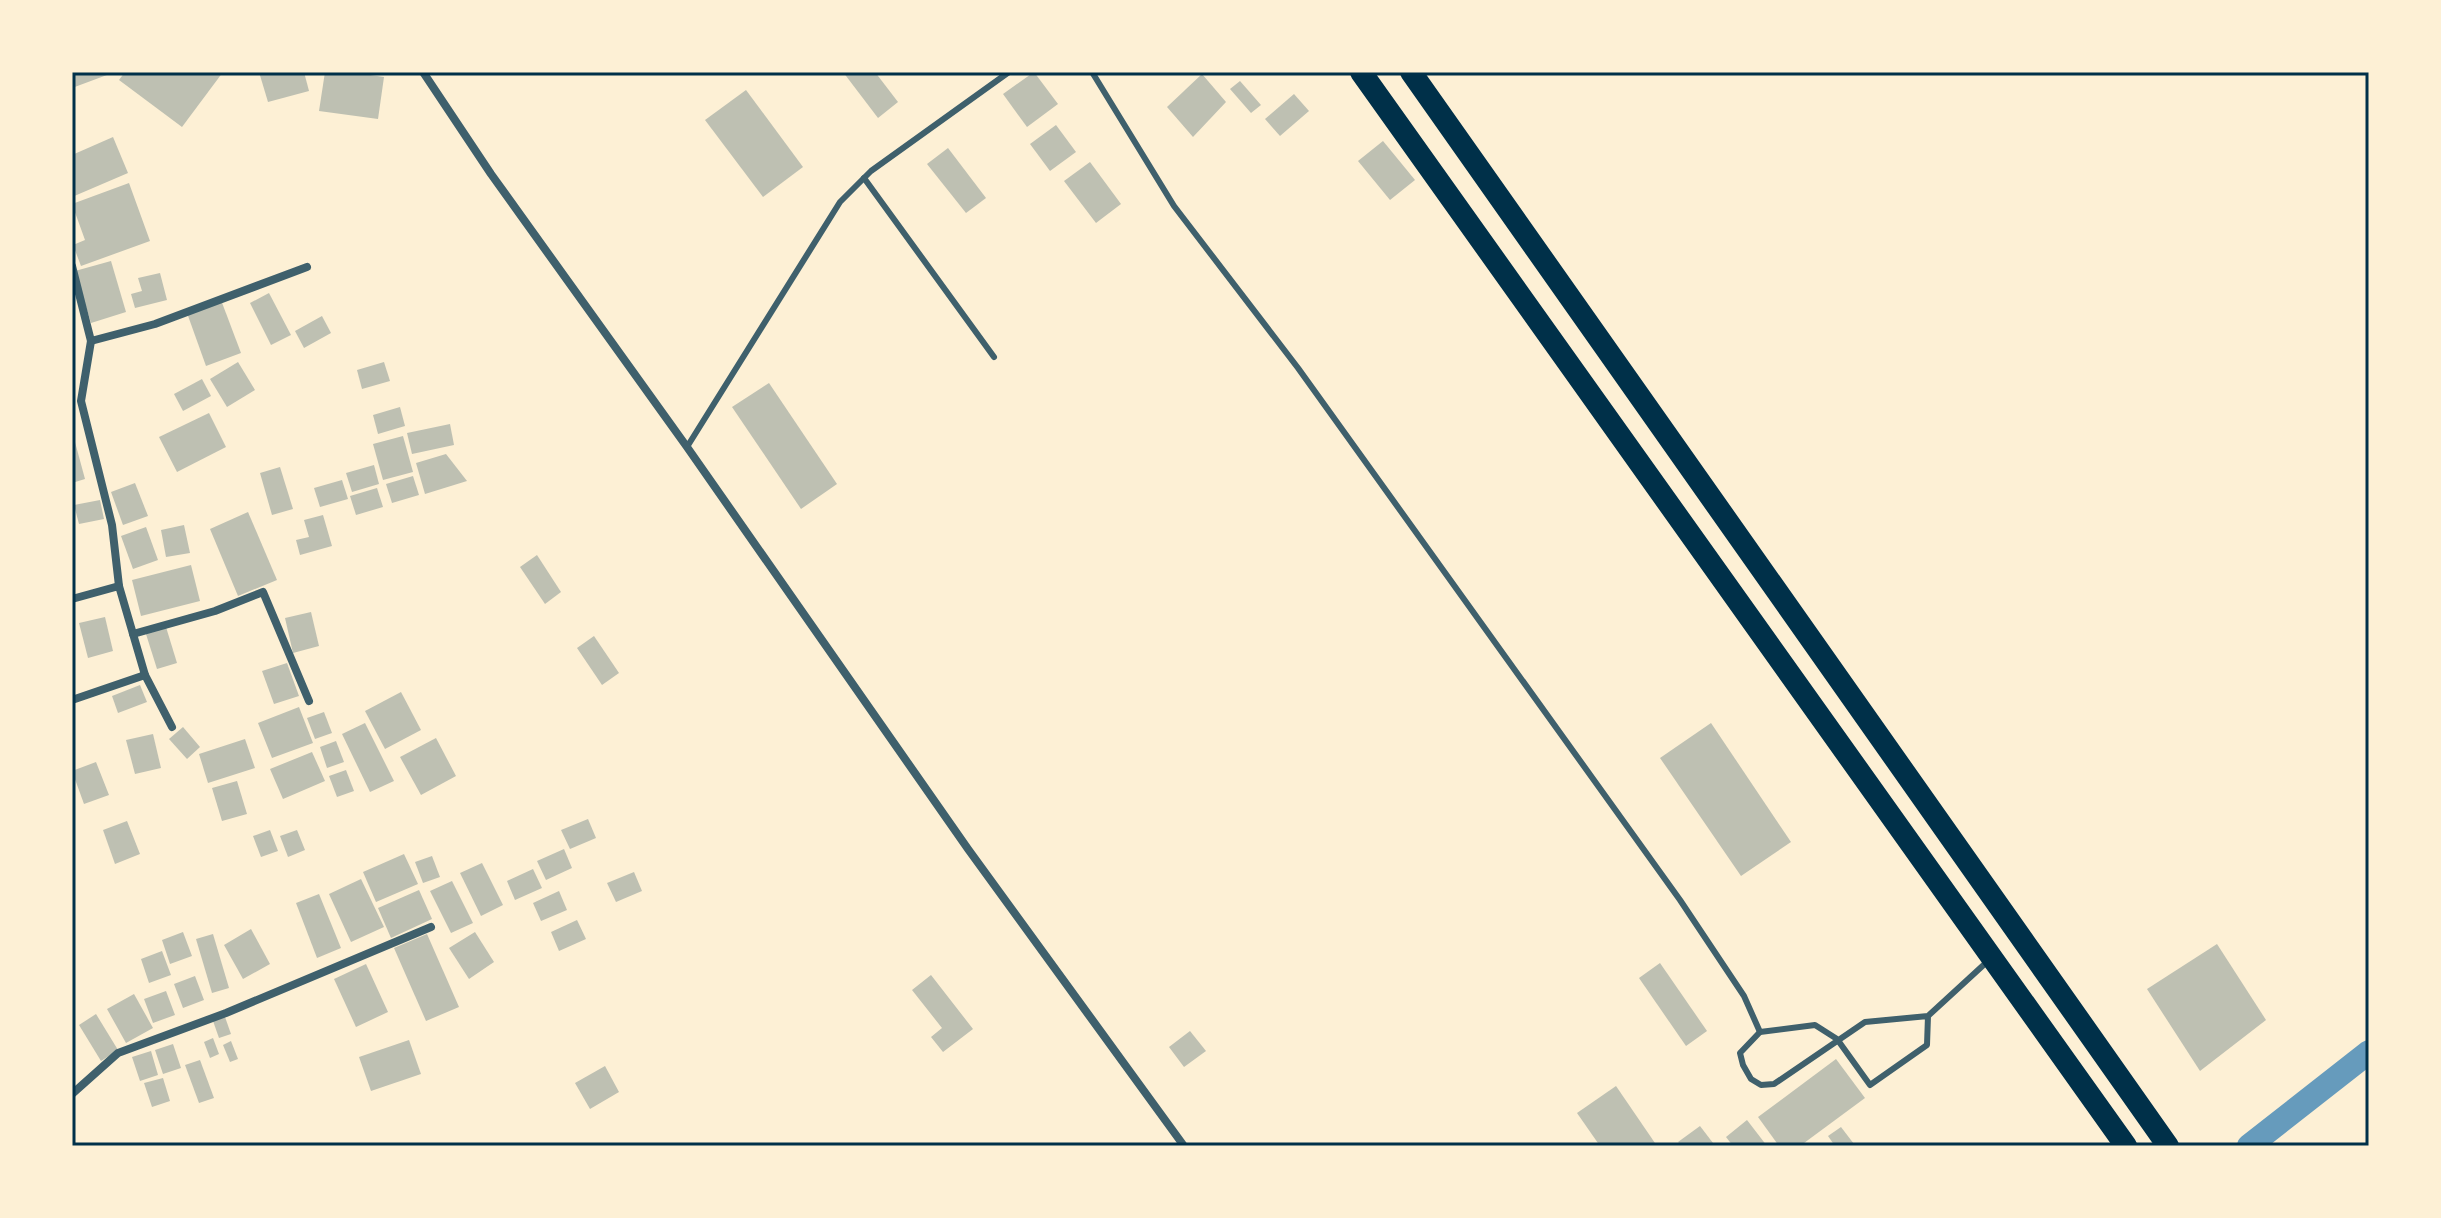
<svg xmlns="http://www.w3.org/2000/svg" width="2441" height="1218" font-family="'Sofia Sans Condensed',sans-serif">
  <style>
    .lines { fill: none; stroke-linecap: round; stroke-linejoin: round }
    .canal { stroke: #669bbc; stroke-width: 24 }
    .building { fill: #bec0b2 }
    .service { stroke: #3f606c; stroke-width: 6 }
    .minor { stroke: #3f606c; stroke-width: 8 }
    .trunk { stroke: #003049; stroke-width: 22 }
    .neatline { fill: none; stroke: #003049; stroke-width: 3 }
  </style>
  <rect width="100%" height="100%" fill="#fdf0d5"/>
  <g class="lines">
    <path class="canal" d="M2249 1146 2369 1052"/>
  </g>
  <g class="building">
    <path d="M72 72H115L72 88Z"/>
    <path d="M125 72H223L182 127 119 80Z"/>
    <path d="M259 72H304L309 91 268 102Z"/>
    <path d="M325 72H350L384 77 378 119 319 111Z"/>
    <path d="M843 72H875L898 102 878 118Z"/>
    <path d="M1034 72 1058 104 1027 127 1003 94Z"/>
    <path d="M1202 74 1226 102 1193 137 1167 107Z"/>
    <path d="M1240 81 1261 105 1251 113 1230 89Z"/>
    <path d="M746 90 803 167 763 197 705 120Z"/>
    <path d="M1294 94 1309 111 1280 136 1265 119Z"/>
    <path d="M1056 125 1076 152 1050 171 1030 144Z"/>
    <path d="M113 137 128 173 72 197V155Z"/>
    <path d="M1383 141 1415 180 1390 200 1358 161Z"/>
    <path d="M948 148 986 198 966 213 927 164Z"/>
    <path d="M1090 162 1121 204 1096 223 1064 181Z"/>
    <path d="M129 183 150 241 81 266 73 245 85 240 72 204Z"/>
    <path d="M111 261 126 312 91 323 75 271Z"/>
    <path d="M160 273 167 300 135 308 131 294 142 291 138 278Z"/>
    <path d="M269 293 291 335 271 345 250 303Z"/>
    <path d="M221 300 241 353 206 366 187 313Z"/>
    <path d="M322 316 331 333 304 348 295 331Z"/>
    <path d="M238 362 255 390 227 407 210 379Z"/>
    <path d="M384 362 390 381 362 389 357 370Z"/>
    <path d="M202 379 211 396 183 411 174 394Z"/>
    <path d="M769 383 837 484 801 509 732 407Z"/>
    <path d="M400 407 405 426 378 434 373 415Z"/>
    <path d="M209 413 226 447 177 472 159 437Z"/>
    <path d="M450 424 454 445 412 454 407 433Z"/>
    <path d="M72 431 85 479 72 483Z"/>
    <path d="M403 436 413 472 383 480 373 444Z"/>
    <path d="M446 454 467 481 425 494 416 463Z"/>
    <path d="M374 465 379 484 352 492 346 473Z"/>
    <path d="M280 467 293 509 272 515 260 473Z"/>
    <path d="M413 476 419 495 392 503 386 484Z"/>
    <path d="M342 480 348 499 320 507 314 488Z"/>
    <path d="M135 483 148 516 123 525 111 492Z"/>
    <path d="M377 488 383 507 356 515 350 496Z"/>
    <path d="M100 500 104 519 79 524 74 505Z"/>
    <path d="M248 512 277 580 238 596 210 529Z"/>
    <path d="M323 515 332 546 300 555 296 540 309 537 304 520Z"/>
    <path d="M184 525 190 553 166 557 161 530Z"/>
    <path d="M146 527 158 560 133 569 121 536Z"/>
    <path d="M537 555 561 592 545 604 520 567Z"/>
    <path d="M191 565 200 601 141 616 132 580Z"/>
    <path d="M311 612 319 646 293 653 285 618Z"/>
    <path d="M105 617 113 651 88 658 79 623Z"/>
    <path d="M166 627 177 663 157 669 146 634Z"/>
    <path d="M594 636 619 673 602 685 577 648Z"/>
    <path d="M287 663 299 696 274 704 262 671Z"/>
    <path d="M140 685 147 702 118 713 112 696Z"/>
    <path d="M401 692 421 730 385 749 365 711Z"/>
    <path d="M299 707 313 743 272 758 258 723Z"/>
    <path d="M324 712 332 733 315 739 307 718Z"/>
    <path d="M365 723 394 781 370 792 342 734Z"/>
    <path d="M1711 723 1791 842 1741 876 1660 758Z"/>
    <path d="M183 727 200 747 187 759 169 739Z"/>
    <path d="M153 734 161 768 135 774 126 740Z"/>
    <path d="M436 738 456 776 421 795 400 757Z"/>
    <path d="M245 739 255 768 208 783 199 754Z"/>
    <path d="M336 741 344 762 327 768 320 747Z"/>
    <path d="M312 752 325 781 283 799 270 769Z"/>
    <path d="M96 762 109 795 84 804 72 771Z"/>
    <path d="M346 770 354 791 337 797 329 776Z"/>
    <path d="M237 781 247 814 222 821 212 788Z"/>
    <path d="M588 819 596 838 570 849 561 830Z"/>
    <path d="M127 821 140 854 115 864 103 830Z"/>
    <path d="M270 830 278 851 261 857 253 836Z"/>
    <path d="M297 830 305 850 288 857 280 836Z"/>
    <path d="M564 849 572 868 546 880 537 861Z"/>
    <path d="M404 854 418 884 376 902 363 872Z"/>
    <path d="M432 856 440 877 423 883 415 862Z"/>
    <path d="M482 863 503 905 481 916 460 873Z"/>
    <path d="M533 869 542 888 515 900 507 881Z"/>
    <path d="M634 872 642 891 616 902 607 883Z"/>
    <path d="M361 879 384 927 351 942 329 894Z"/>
    <path d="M452 881 473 923 451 933 430 891Z"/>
    <path d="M419 890 432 919 391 938 378 908Z"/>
    <path d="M559 891 567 910 541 921 533 903Z"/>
    <path d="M319 894 341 948 317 958 296 903Z"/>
    <path d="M577 920 586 939 559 951 551 932Z"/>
    <path d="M251 929 270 964 243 979 224 945Z"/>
    <path d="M183 932 192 956 170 964 162 940Z"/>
    <path d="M475 932 494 962 469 979 449 948Z"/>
    <path d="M213 934 229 988 212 993 196 939Z"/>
    <path d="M427 934 459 1007 426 1021 394 948Z"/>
    <path d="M2217 944 2266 1020 2200 1071 2147 989Z"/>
    <path d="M162 951 171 975 149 983 141 959Z"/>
    <path d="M1660 963 1707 1031 1686 1046 1639 978Z"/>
    <path d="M366 964 388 1012 356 1027 334 979Z"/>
    <path d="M931 975 973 1029 943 1052 931 1037 942 1028 912 990Z"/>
    <path d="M195 976 204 1000 183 1008 174 984Z"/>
    <path d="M166 991 175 1015 153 1023 144 999Z"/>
    <path d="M134 994 153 1028 126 1043 107 1009Z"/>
    <path d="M96 1014 118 1050 101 1061 79 1025Z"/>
    <path d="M225 1017 231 1034 219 1038 213 1021Z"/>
    <path d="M1190 1031 1206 1051 1184 1067 1169 1047Z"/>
    <path d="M213 1038 219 1054 210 1058 204 1042Z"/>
    <path d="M409 1040 421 1074 371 1091 359 1057Z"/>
    <path d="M231 1041 238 1059 230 1062 223 1045Z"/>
    <path d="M173 1044 181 1068 163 1074 155 1050Z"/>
    <path d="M151 1051 158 1075 140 1081 132 1057Z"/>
    <path d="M1836 1059 1865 1098 1800 1146H1779L1758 1117Z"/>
    <path d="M200 1060 214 1098 199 1103 185 1065Z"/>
    <path d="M605 1066 619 1092 590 1109 575 1083Z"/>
    <path d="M163 1078 170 1101 152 1107 144 1083Z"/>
    <path d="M1616 1086 1657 1146H1600L1577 1113Z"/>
    <path d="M1747 1120 1767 1146H1733L1726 1137Z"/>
    <path d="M1700 1126 1713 1143 1709 1146H1682L1678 1142Z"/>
    <path d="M1841 1127 1854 1144 1851 1146H1835L1828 1136Z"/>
  </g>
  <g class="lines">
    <g class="service">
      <path d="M1092 72 1174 206 1298 368 1680 900 1744 996 1760 1032"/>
      <path d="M864 178 994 357"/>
      <path d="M687 447 840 202 871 171 1009 72"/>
      <path d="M1928 1016 1927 1045 1870 1085 1837 1039 1815 1025 1760 1032 1740 1053 1743 1065 1751 1079 1761 1085 1774 1084 1865 1022 1928 1016 1989 960"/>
    </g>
    <g class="minor">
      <path d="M423 72 491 174 687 447 968 849 1184 1146"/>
      <path d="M72 266 91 341 155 324 307 267"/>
      <path d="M91 341 81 401 112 525 119 586"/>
      <path d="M72 599 119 586 145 675 72 700"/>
      <path d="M133 634 215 611 263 592 309 701"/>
      <path d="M145 675 172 727"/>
      <path d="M72 1094 118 1053 226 1013 431 927"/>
    </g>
    <g class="trunk">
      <path d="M1361 72 2126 1146"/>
      <path d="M1411 72 2168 1146"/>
    </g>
  </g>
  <rect width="2441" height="1218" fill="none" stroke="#fdf0d5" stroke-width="148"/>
  <rect x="74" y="74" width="2293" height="1070" class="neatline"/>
</svg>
